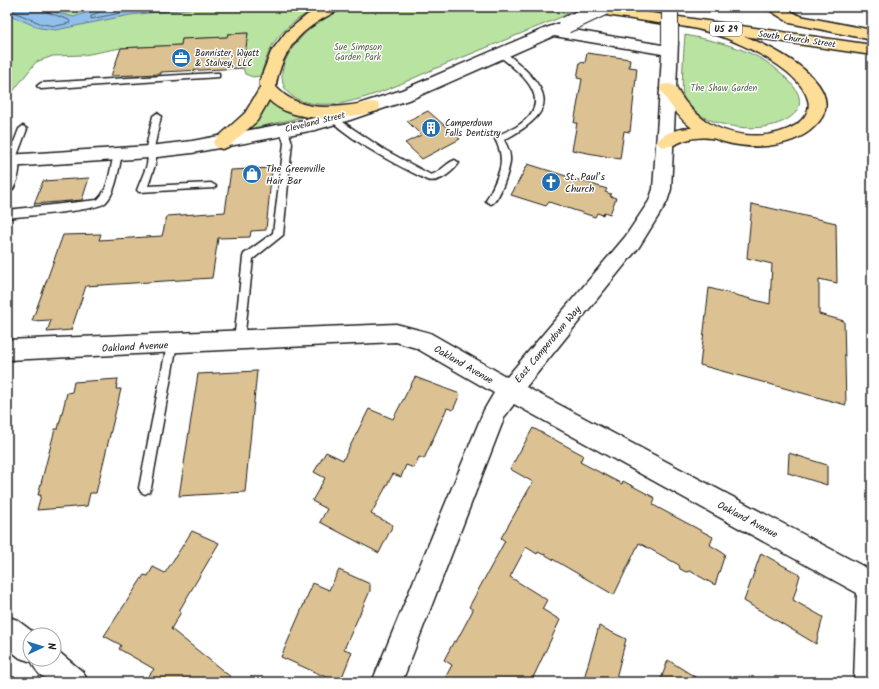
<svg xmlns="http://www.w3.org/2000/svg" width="879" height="689" font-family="Kalam,sans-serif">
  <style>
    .green { fill: #b9e3a0; stroke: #6a805e }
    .water { fill: #8fbfea; stroke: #617e98 }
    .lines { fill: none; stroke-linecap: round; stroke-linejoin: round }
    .shore { stroke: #4a5d6e; stroke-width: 1 }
    .building { fill: #dcc292; stroke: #1c1c1c }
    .service-casing { stroke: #1c1c1c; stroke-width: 3 }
    .minor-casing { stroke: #1c1c1c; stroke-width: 3 }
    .tertiary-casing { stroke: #1c1c1c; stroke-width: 3 }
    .primary-casing { stroke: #1c1c1c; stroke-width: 3 }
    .service { fill: #fff; fill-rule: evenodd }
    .minor { fill: #fff; fill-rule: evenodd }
    .tertiary { fill: #fff; fill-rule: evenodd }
    .primary { fill: #fedd96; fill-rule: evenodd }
    .tertiary-bridge-casing { stroke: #1c1c1c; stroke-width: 18; stroke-linecap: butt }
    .tertiary-bridge { stroke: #fff; stroke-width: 16 }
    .labels { text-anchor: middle; stroke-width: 3; stroke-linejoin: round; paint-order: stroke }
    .shield { fill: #fff; stroke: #606060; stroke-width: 1 }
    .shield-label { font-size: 9px; font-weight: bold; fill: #1c1c1c }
    .far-street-label { font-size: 9px; fill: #1c1c1c; stroke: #fff }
    .far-park-label { font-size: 9px; fill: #53624a; stroke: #fff }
    .far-poi-label { font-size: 9px; fill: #1c1c1c; stroke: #fff; text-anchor: start }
    .poi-label { font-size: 10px; fill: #1c1c1c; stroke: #fff; text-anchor: start }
    .street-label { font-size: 10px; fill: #1c1c1c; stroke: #fff }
  </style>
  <rect width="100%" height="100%" fill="#fff"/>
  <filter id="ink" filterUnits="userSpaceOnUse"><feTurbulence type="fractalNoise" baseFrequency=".025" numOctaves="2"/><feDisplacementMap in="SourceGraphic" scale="8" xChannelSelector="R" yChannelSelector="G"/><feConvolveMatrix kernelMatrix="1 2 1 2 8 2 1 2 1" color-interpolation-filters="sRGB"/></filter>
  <g filter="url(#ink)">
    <g class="green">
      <path d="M7 7H319C302 15 283 28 273 44 267 54 264 66 260 76L253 77 245 74 243 68 248 33 228 34 227 37 182 39 181 45 121 48 84 55 53 56 36 62 7 99Z"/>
      <path d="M349 7H527L569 14C524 32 479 51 434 69 405 82 374 97 343 103 323 106 284 106 282 78 280 60 299 38 312 27 322 18 337 12 349 7Z"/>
      <path d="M685 35C726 43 767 52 794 87 800 95 802 104 796 112 773 139 697 130 683 96 681 89 684 46 685 35Z"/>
      <path d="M269 96C280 108 286 115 303 117L249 129Z"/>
    </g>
    <path class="water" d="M7 7H45L58 13 74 17 102 7H203L130 15 56 30 40 28 16 18 7 13Z"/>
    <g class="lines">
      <g class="shore">
        <path d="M102 7 101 11 91 16V19L130 11 165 7"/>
        <path d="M7 9 42 24 56 26 70 23 69 20 47 12 45 7"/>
      </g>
    </g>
    <g class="building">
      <path d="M248 33 243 68 161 72V74L111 76 121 48 181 45 182 39 227 37 228 34Z"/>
      <path d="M587 53 630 59 629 67 637 68 630 132 624 131 620 159 572 150 577 123H574L582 79 577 78 580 62 585 63Z"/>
      <path d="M428 111 460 139 422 159 405 143 421 135 407 121Z"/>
      <path d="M528 164 607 189 605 192 611 194 610 196 616 198 610 214 604 212 603 215 597 213 595 217 549 202 546 206 511 195Z"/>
      <path d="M272 168 266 230 251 231 250 237 218 238 212 278 86 286 71 330 47 332 51 320 32 321 63 235 101 234 99 240 162 236 167 216 225 212 231 170Z"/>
      <path d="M89 178 82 200 34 204 43 181Z"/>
      <path d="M752 204 836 223 837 283 819 279V314L844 321 846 405 700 365 709 288 770 304 772 264 747 258Z"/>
      <path d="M257 371 245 492 179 496 198 374Z"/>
      <path d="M415 377 460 394 453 410 447 408 424 459 419 457 414 468 406 465 401 477 393 474 371 514 393 525 379 553 320 522 327 509 312 501 325 478 314 472 326 452 343 460 369 409 393 419Z"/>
      <path d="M118 379 116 389H121L96 493H90L87 506 37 510 41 495H38L55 429H58L67 393 72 392 74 382Z"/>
      <path d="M533 428 583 455 580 462 622 484 623 481 655 498 653 505 713 537 710 545 725 554 715 585 690 571 686 572 680 569 679 565 639 543 614 595 544 554V555L538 552 537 554 526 547 510 577 547 600 542 609 560 620 531 682H443L452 665 444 660 454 641 456 642 473 610 469 607 505 541 501 538 533 482 510 469Z"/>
      <path d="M789 453 827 465V485L788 473Z"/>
      <path d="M192 531 219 543 179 611 181 612 171 629 237 682H144L154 669 119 649 121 645 104 636 144 575 148 576 153 567 165 573Z"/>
      <path d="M761 553 800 575 793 600 823 617 816 644 744 601Z"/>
      <path d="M339 570 370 584V591L344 649 352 652 340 682H337L281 657 313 583 329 590Z"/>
      <path d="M599 626 626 639 615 682H583Z"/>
      <path d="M668 660 703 682H660Z"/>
    </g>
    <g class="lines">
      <g class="service-casing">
        <g id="service">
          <path d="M498 51H504C548 88 565 108 504 140 507 146 510 151 510 158 511 167 499 202 491 204L486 201C497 178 508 163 495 139 499 133 509 131 516 127 557 101 523 75 498 55Z"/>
          <path d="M216 73H219V77L41 89 37 86 41 83Z"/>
          <path d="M157 113 161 116 154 148 157 151 155 165 148 186 211 183 216 186 214 188 139 192 137 190 147 165 148 155 145 152 153 116Z"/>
          <path d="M334 116 383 149 431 175C441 172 446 163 455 160L459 163C453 172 438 184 427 180 393 163 360 146 331 121L330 119 331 117Z"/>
          <path d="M23 126 27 129 15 161 11 164 8 163 7 160 19 129Z"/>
          <path d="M284 127 288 130 292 143 283 235 253 259 244 341 243 344 239 346 235 344 234 341 243 257 244 254 273 233 284 143 280 130Z"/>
          <path d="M118 151 122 154C119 167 116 194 105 203 96 211 23 216 7 218V210L97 200C109 191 110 168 114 154Z"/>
          <path d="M172 339 176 341 177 344 151 488 149 492 145 494 141 492 139 488 167 344 168 341Z"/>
        </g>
      </g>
      <g class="minor-casing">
        <g id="minor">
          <path d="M668 84 674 85 676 89 671 189 667 202 639 247 526 387 872 571V682H854L857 593 514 404 505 416 402 682H372L484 410 494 393 416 348 396 342 7 360V340L396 324 430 333 507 377 625 237 649 201 653 189 660 89 662 85Z"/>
          <path d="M11 155 17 157C22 164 18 181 13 189L7 191V156Z"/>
          <path d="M7 616 17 620 37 635H30V659H54V648L83 672 88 682C65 682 42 688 32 662L20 658 7 648Z"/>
        </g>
      </g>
      <g class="tertiary-casing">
        <path id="tertiary" d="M566 21 571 22 573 25 568 29 662 45 665 39 670 37 675 39 678 42 676 89 674 93 668 94 662 93 660 89 662 54 554 36 414 98 350 120 315 130 192 153 149 158 7 167V155L149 146 192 141 315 118 402 90 546 28Z"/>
      </g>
      <g class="primary-casing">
        <g id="primary">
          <path d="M323 7H341L339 10C311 24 293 36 281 66 279 73 276 79 276 87 302 115 338 107 372 102L378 103 380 107 378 111C347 119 294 125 269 100L257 121 228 147 222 149 216 147 213 143 216 139 245 113 260 88V80L271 52 286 32 307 15Z"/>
          <path d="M573 7H610L872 45V55L744 36C773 47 856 88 814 127 802 139 784 144 767 146 753 147 738 146 724 142 720 141 715 138 710 138 703 137 692 138 686 140 676 143 670 149 660 146L657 142C663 132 681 128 692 128 678 117 669 104 660 89L662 85C666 84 670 83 674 86 677 88 679 93 681 96 685 102 691 109 697 114 722 137 766 143 796 125 804 119 811 110 808 100 800 67 728 36 697 29 684 26 671 25 658 23 632 19 606 15 580 11L575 10Z"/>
          <path d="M767 7H784L800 16 872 30V40L790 23 769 10Z"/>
        </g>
      </g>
      <use href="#service" class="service"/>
      <use href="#minor" class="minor"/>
      <use href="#tertiary" class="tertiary"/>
      <use href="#primary" class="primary"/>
      <g class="tertiary-bridge-casing">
        <g id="tertiary-bridge">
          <path d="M670 7V42"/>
          <path d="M566 25 604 7"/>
        </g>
      </g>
      <use href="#tertiary-bridge" class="tertiary-bridge"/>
    </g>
  </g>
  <defs>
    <g id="office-disc" transform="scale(1)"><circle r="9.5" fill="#1f6fb2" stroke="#fff"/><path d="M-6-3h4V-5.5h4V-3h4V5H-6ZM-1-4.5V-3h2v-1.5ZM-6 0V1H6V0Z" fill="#fff"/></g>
    <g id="building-disc" transform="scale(1)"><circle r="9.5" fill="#1f6fb2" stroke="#fff"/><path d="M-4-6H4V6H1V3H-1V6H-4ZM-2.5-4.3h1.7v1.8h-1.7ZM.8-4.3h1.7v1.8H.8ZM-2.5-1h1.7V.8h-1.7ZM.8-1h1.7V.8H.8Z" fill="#fff"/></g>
    <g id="shop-disc" transform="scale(1)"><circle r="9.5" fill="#1f6fb2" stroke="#fff"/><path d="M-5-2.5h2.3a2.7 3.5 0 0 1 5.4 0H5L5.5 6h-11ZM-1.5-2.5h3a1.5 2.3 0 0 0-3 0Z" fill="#fff"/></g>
    <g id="church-disc" transform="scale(1)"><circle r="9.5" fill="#1f6fb2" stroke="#fff"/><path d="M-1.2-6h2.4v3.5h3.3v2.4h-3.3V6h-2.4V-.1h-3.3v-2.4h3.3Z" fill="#fff"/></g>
  </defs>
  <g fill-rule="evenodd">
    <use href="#office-disc" x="181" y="58"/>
    <use href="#building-disc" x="431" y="128"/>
    <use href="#shop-disc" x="252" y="174"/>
    <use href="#church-disc" x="551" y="182"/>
  </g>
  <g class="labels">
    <rect class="shield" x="710" y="22" width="32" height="14" rx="3"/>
    <g class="shield-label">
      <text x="726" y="32">US 29</text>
    </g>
    <g class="far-street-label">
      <text transform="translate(797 39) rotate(8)" y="3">South Church Street</text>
      <text transform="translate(315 122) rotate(-14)" y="3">Cleveland Street</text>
    </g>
    <g class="far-park-label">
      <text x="358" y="50">Sue Simpson<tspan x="358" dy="10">Garden Park</tspan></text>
      <text x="724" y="91">The Shaw Garden</text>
    </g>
    <g class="far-poi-label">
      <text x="195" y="56">Bannister, Wyatt<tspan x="195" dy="10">&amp; Stalvey, LLC</tspan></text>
      <text x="445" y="126">Camperdown<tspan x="445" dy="10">Falls Dentistry</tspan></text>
    </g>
    <g class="poi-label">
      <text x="266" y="172">The Greenville<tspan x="266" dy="12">Hair Bar</tspan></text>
      <text x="565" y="180">St. Paul’s<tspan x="565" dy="12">Church</tspan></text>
    </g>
    <g class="street-label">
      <text transform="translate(547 344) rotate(-50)" y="4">East Camperdown Way</text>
      <text transform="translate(135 346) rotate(-3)" y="4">Oakland Avenue</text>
      <text transform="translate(464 364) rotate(30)" y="4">Oakland Avenue</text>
      <text transform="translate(748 519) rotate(28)" y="4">Oakland Avenue</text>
    </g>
  </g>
  <rect width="879" height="689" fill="none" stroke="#fff" stroke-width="24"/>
  <rect x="12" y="12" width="855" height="665" fill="none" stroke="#1c1c1c" stroke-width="1.5" filter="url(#ink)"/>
  <g transform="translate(42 647) rotate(86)"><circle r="19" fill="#ffffff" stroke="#a4a4a4"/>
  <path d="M0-3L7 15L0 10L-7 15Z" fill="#1f6fb2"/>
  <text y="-6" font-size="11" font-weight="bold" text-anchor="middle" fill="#1c1c1c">N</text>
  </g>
</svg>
